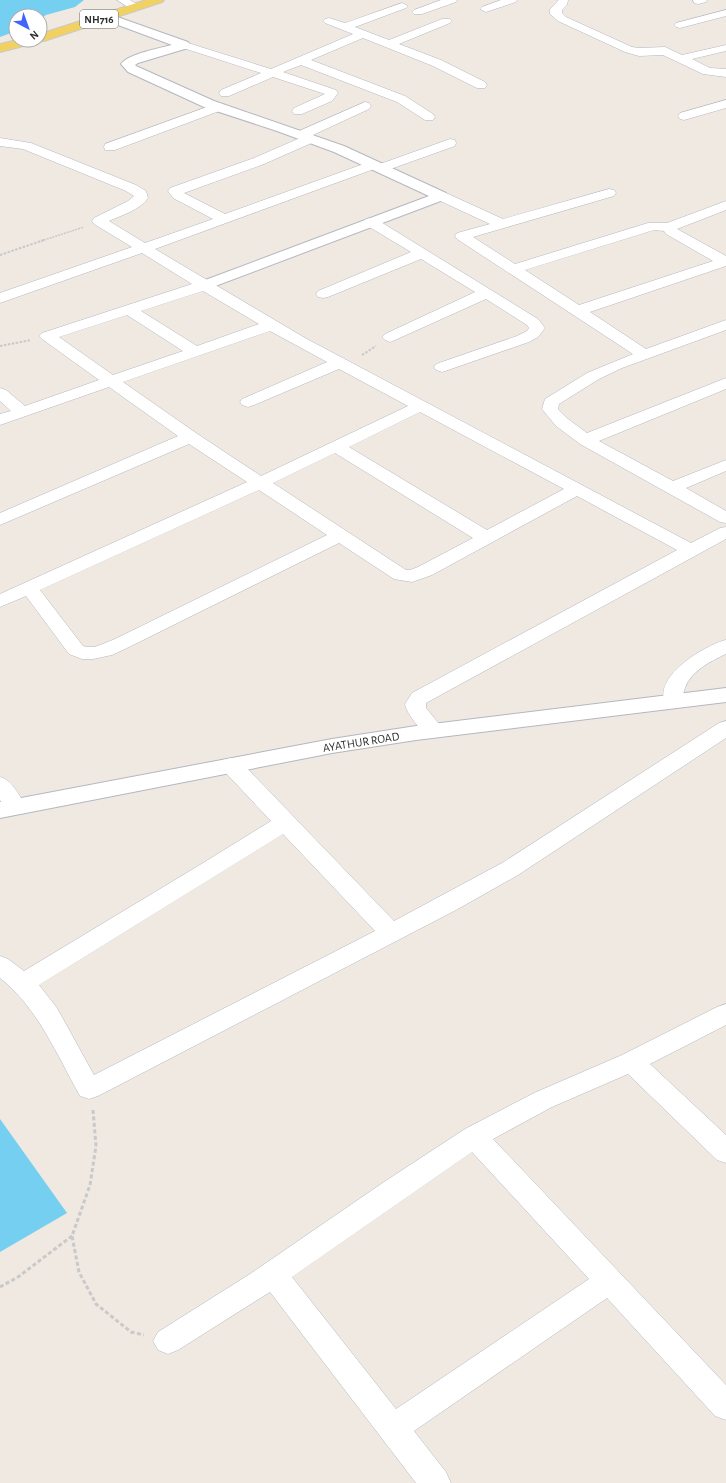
<svg xmlns="http://www.w3.org/2000/svg" width="726" height="1483" font-family="'Alegreya Sans',sans-serif">
  <style>
    .water { fill: #75cff0 }
    .lines { fill: none; stroke-linecap: round; stroke-linejoin: round }
    .street-casing { stroke: #b4b7c1; stroke-width: 1 }
    .secondary-casing { stroke: #b4b7c1; stroke-width: 2 }
    .primary-casing { stroke: #c9c9c9; stroke-width: 2 }
    .path-far2 { stroke: #c9c9c9; stroke-width: 1.5; stroke-dasharray: 2 1; stroke-linecap: butt }
    .path-far1 { stroke: #c9c9c9; stroke-width: 2; stroke-dasharray: 2.5 1.5; stroke-linecap: butt }
    .path { stroke: #c9c9c9; stroke-width: 3; stroke-dasharray: 4 2.5; stroke-linecap: butt }
    .street { fill: #fff; fill-rule: evenodd }
    .secondary { fill: #fff; fill-rule: evenodd }
    .primary { fill: #f2d163; fill-rule: evenodd }
    .labels { text-anchor: middle; stroke-width: 3; stroke-linejoin: round; paint-order: stroke }
    .shield { fill: #fff; stroke: #6d6d6d; stroke-width: 1 }
    .shield-label { font-size: 11px; font-weight: bold; fill: #2e2e2e }
    .street-label { font-size: 12px; fill: #2e2e2e; stroke: #fff }
  </style>
  <rect width="100%" height="100%" fill="#efe9e1"/>
  <g class="water">
    <path d="M0 0H84L75 7 46 15 40 19V16H16V28L11 33 0 37Z"/>
    <path d="M0 1119 67 1213 0 1252Z"/>
  </g>
  <g class="lines">
    <g class="street-casing">
      <g id="street">
        <path d="M117 0H130L141 7 139 9H131Z"/>
        <path d="M441 0H457L456 2 422 14H414L412 12 414 10Z"/>
        <path d="M501 0H517L516 2 486 12 480 9 482 7Z"/>
        <path d="M558 0H568L567 5 562 10V13L566 17 632 47 639 48 665 47 682 55 726 45V51L692 59 710 68 726 69V77L703 74 663 55 639 56 625 52 558 21 550 14V9L557 2Z"/>
        <path d="M693 0H707L706 2 698 4 694 3Z"/>
        <path d="M402 3 408 6 406 8 355 27 389 40 442 19H450L452 21 450 23 399 44 441 60 485 82 487 85 485 88H477L433 66 363 38 311 60 405 96 433 114 435 117 433 120H425L397 102 301 65 283 72 336 90 338 93 332 101 302 114H294L292 111 294 108 325 94 273 77 229 96H221L219 93 221 90 261 73 180 47 178 45 180 43H188L271 69 353 34 325 23 323 21 325 19 329 18 345 23Z"/>
        <path d="M726 10V16L680 28 676 27 674 25 676 23Z"/>
        <path d="M726 100V108L684 120 680 119 678 116 680 113Z"/>
        <path d="M365 102 369 103 371 106 369 109 313 135 317 138 316 141 264 164 184 193 225 214 369 162 374 161 380 164 450 139 455 140 456 143 455 146 385 171 380 172 374 169 155 249 305 338 691 543 720 528 726 527V539L426 703V708L445 731 442 736C438 737 434 738 430 736 422 733 406 713 405 704L412 693 677 550 577 496 432 575 412 582 394 579 339 543 129 647 112 655 93 659H82L69 654 26 596 0 607V594L247 482 189 444 0 525V513L178 436 109 387 0 425V414L11 411 0 401V388L6 390 25 406 99 380 42 339 39 336 42 333 192 284 142 253 0 303V293L132 247 94 224 92 221 94 218 128 201 134 196 126 191 23 149 0 146V138L31 143 136 185 146 191 148 198C140 210 122 215 109 221L145 243 213 219 173 198 168 191 170 188 254 158 300 138 296 135 297 132ZM203 291 259 324 197 346 141 311ZM127 315 183 351 113 375 59 337ZM270 331 327 362 242 399 240 402 242 405 248 407 254 405 339 369 408 406 261 476 196 433 123 382ZM420 412 564 489 487 530 349 447ZM335 453 473 538 418 567 410 570H406L273 483ZM259 490 327 535 115 639 95 647H87L83 646 40 590Z"/>
        <path d="M218 103 222 104 224 107 222 110 115 150H105L104 147 105 144Z"/>
        <path d="M609 189 614 190 616 193 614 196 473 237 515 264 648 223H667L726 201V210L677 229 726 256V266L590 312 646 349 726 320V330L622 368 599 379 559 404 558 409 568 419 587 433 726 378V389L599 441 673 481 726 460V471L686 488 726 511V523L720 522 580 444 556 426 542 409 545 399 587 373 633 354 457 239 455 236 457 233 490 224 436 199 434 196 436 193H446L503 219ZM654 230 664 231 666 234 713 261 579 305 525 270Z"/>
        <path d="M371 218 376 219 538 319 545 328 538 337 529 342 448 370 442 372 436 370 434 367 436 364 517 336 527 331 529 328 527 325 486 299 395 340 390 342 385 340 382 337 385 334 475 292 421 259 328 297 323 298 318 297 316 294 318 291 411 252 366 225 364 222 366 219Z"/>
        <path d="M726 640V654C711 661 691 671 685 688 682 694 685 699 681 706L674 708 667 706C649 678 705 645 726 640Z"/>
        <path d="M726 721V738L518 875 456 910 98 1096 89 1099 80 1096C57 1055 38 1008 0 978V956L8 959 24 971 203 863 271 821 223 770 220 765 223 760 231 758 239 760 394 921 502 863 719 723ZM283 834 375 931 94 1075 57 1008 39 985Z"/>
        <path d="M0 777C12 780 19 795 26 806L23 811 15 813 7 811 0 800Z"/>
        <path d="M726 1004V1025L650 1064 726 1135V1163L717 1160 628 1074 552 1107 493 1139 726 1385V1420L715 1416 607 1298 414 1431 446 1472 451 1483H416L270 1292 178 1350 168 1354 158 1350 153 1341 158 1332 250 1274 384 1182 465 1129 534 1093 622 1055 717 1007ZM472 1152 589 1279 396 1409 292 1277Z"/>
      </g>
    </g>
    <g class="secondary-casing">
      <g id="secondary">
        <path d="M106 13 188 42 190 45 188 48 138 63 135 65 136 66 214 101 344 146 446 193 448 196 446 199 210 288 205 290 200 288 197 285 200 282 429 196 334 152 277 131 204 107 128 72 121 64C128 54 160 48 172 45L102 19 100 17 102 15Z"/>
        <path d="M726 688V702L416 740 332 753 0 818V802L332 739 416 726Z"/>
      </g>
    </g>
    <g class="primary-casing">
      <path id="primary" d="M146 0H164L162 2 44 41H37L35 43 0 52V44L17 40H40V34Z"/>
    </g>
    <path class="path-far2" d="M41 241 84 227"/>
    <g class="path-far1">
      <path d="M0 255 44 240"/>
      <path d="M0 346 31 340"/>
      <path d="M362 355 376 346"/>
    </g>
    <g class="path">
      <path d="M93 1110 96 1146 90 1185 72 1236 79 1272 96 1304 131 1332 144 1335"/>
      <path d="M0 1287 18 1277 72 1236"/>
    </g>
    <use href="#street" class="street"/>
    <use href="#secondary" class="secondary"/>
    <use href="#primary" class="primary"/>
  </g>
  <g class="labels">
    <rect class="shield" x="80" y="10" width="38" height="18" rx="3"/>
    <g class="shield-label">
      <text x="99" y="23">NH716</text>
    </g>
    <g class="street-label">
      <text transform="translate(361 742) rotate(-9)" y="4">AYATHUR ROAD</text>
    </g>
  </g>
  <g transform="translate(28 28) rotate(139)"><circle r="19" fill="#ffffff" stroke="#ababab"/>
  <path d="M0-3L7 15L0 10L-7 15Z" fill="#4264fb"/>
  <text y="-6" font-size="11" font-weight="bold" text-anchor="middle" fill="#2e2e2e">N</text>
  </g>
</svg>
